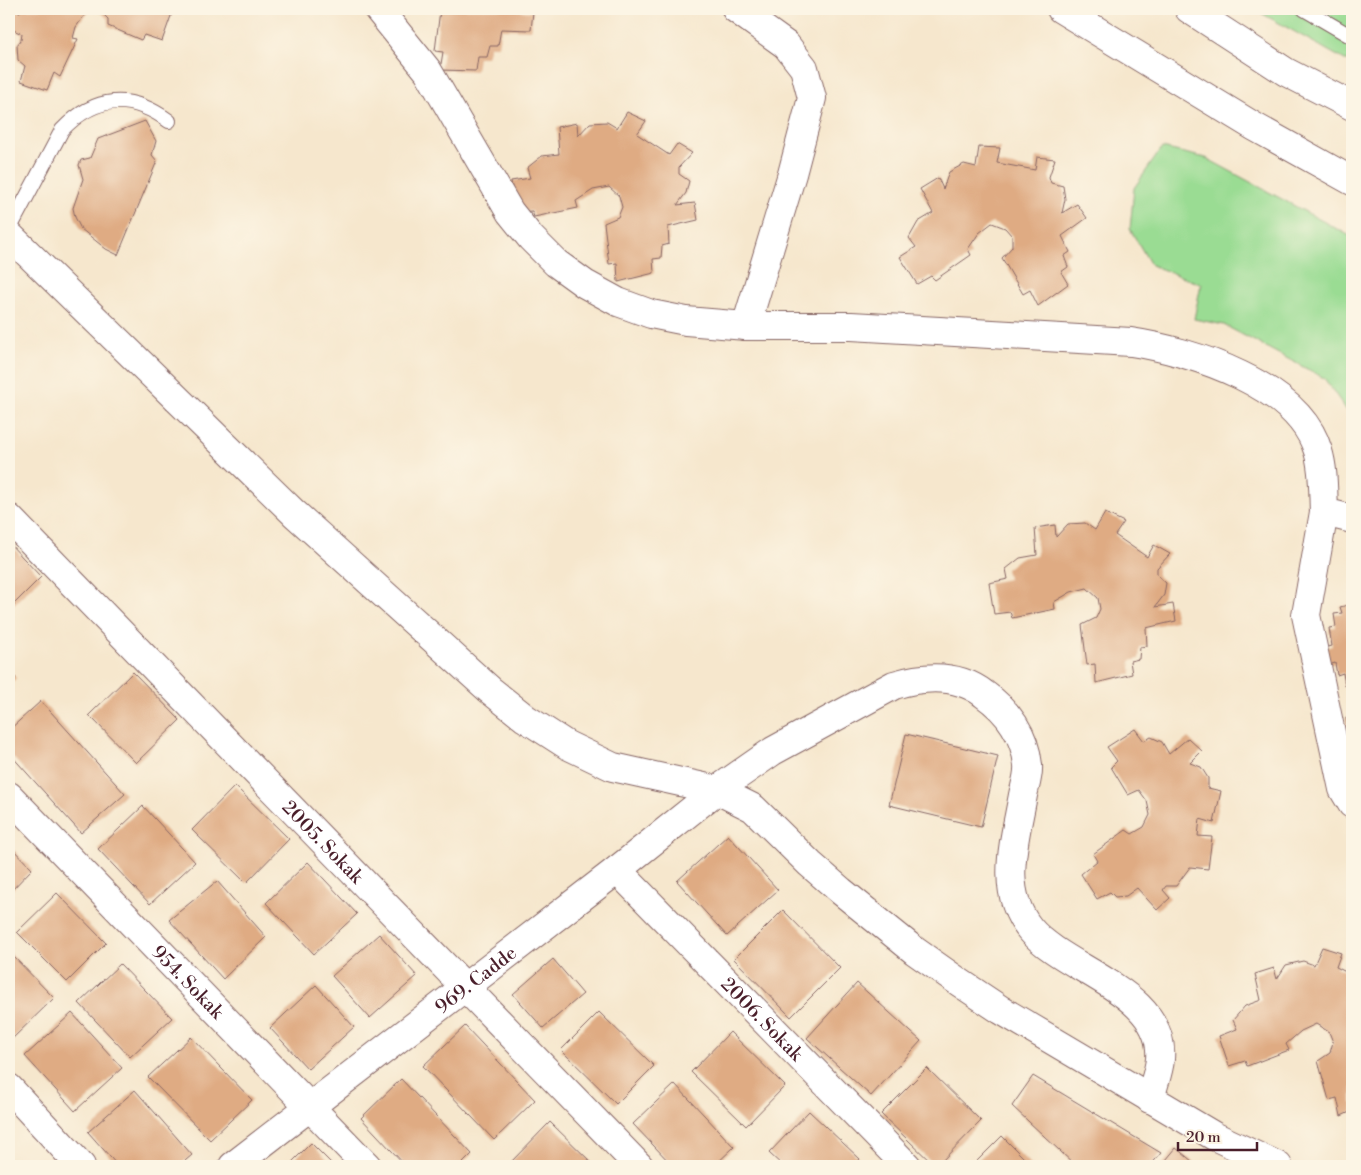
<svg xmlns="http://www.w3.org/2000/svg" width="1361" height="1175" font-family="'Libre Bodoni',serif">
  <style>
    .green { fill: #9adc93; stroke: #727e5f }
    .building { fill: #dfab83 }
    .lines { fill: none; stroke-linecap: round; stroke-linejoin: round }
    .service-casing { stroke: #866564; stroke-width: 16 }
    .minor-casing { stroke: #866564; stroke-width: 30 }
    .tertiary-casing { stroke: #866564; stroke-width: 30 }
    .trunk-casing { stroke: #866564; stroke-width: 30 }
    .service { stroke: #fff; stroke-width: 14 }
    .minor { stroke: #fff; stroke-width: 28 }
    .tertiary { stroke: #fff; stroke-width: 28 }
    .trunk { stroke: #fff; stroke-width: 28 }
    .labels { text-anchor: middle; stroke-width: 5; stroke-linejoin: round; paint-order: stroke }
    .street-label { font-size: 19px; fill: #4a1f2b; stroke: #fcf5e5 }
  </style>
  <rect width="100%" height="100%" fill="#fcf5e5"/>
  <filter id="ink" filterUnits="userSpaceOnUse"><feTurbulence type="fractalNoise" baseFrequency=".02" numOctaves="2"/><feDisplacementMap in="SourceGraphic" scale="10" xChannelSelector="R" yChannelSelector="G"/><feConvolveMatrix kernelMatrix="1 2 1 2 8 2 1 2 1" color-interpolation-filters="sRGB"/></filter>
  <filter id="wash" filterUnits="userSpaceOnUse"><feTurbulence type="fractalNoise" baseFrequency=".0096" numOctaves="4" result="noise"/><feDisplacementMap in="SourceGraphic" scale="20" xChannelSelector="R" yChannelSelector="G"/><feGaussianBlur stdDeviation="1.12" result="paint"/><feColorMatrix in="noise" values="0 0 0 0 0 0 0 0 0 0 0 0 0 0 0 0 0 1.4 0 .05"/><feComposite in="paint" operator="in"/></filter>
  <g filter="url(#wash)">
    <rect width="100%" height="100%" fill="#f6e7cd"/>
    <g class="green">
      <path d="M1254 9H1352V64Z"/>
      <path d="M1162 148 1206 158 1352 237V418L1324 378 1224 325 1194 319 1201 284 1151 265 1130 229 1134 188Z"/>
    </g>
    <g id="blocks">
      <g class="building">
        <path d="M9 9 20 12V9H165L172 13 162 41 144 35 141 40 108 26V19L103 14 93 10 84 16 76 27 73 38 78 39 60 77 54 73 47 90 21 81 25 66 18 60 17 45 21 40 22 34 9 28Z"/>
        <path d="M448 9H517L515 10 533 12 531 30 501 29 498 46H490L487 57H478L476 71 440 70 443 52 435 51 440 10Z"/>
        <path d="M627 112 646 121 637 134 669 155 677 144 692 153 679 167V174L689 181 686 193 677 205 695 203 698 220 668 227 669 244 662 246 661 258 653 259 654 273 618 282 617 263 609 264 604 223 618 217 622 207 619 196 609 187 593 190 576 201 578 208 534 217 532 211 516 212 511 181 530 178 527 168 542 156 559 154 557 127 577 123 578 136 590 123 607 122 617 128Z"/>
        <path d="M145 121 156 141 152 155 157 161 118 255 106 249 81 229 75 217 73 208 83 179 79 165 81 160 90 158 98 139Z"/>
        <path d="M979 147 1000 148 997 163 1035 170 1037 157 1055 159 1049 177 1051 183 1063 186 1065 199 1062 213 1077 204 1087 218 1062 236 1070 252 1064 256 1068 267 1061 272 1068 284 1038 306 1030 290 1023 294 1002 258 1012 247V236L1005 228 992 223 979 233 968 249 971 255 935 280 931 276 917 284 900 257 916 247 909 238 918 222 933 213 920 189 938 178 943 189 949 172 964 164 976 167Z"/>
        <path d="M1105 513 1124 522 1115 535 1147 557 1154 545 1170 554 1157 568V575L1166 583 1164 595 1155 607 1173 604 1176 621 1146 628 1147 646 1140 647 1139 659 1130 661 1132 674 1096 683 1095 664 1087 665 1082 625 1096 618 1100 609 1098 598 1087 588 1071 592 1054 602 1055 609 1012 618 1010 612 994 614 989 583 1008 579 1006 569 1020 558 1037 555 1035 528 1055 525 1056 537 1068 524 1085 523 1095 530Z"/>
        <path d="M9 543 41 577 9 609Z"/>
        <path d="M1352 604V685L1345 686 1343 673 1337 675 1335 663 1329 665 1325 648 1332 646 1329 628 1336 627 1334 614 1342 613 1340 607Z"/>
        <path d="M9 671 16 678 9 685Z"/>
        <path d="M133 672 180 720 136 763 89 715Z"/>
        <path d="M41 701 125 794 81 833 9 753V730Z"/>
        <path d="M1352 717V753L1346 755 1343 738 1349 736 1346 718Z"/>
        <path d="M1135 729 1144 741 1151 737 1162 742 1169 754 1188 738 1202 751 1190 763 1201 767 1208 778V788L1221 791 1214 823 1200 819 1198 836 1212 837 1208 869 1190 867 1176 886H1166L1163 890 1170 898 1157 910 1137 888 1126 896 1115 897 1110 892 1097 899 1081 874 1097 861 1093 854 1126 830 1132 834 1144 827 1150 815 1147 801 1139 790 1128 795 1111 767 1117 761 1107 747Z"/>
        <path d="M906 734 998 756 981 827 889 805Z"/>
        <path d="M235 786 289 839 246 883 192 830Z"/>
        <path d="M143 806 195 862 150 904 98 849Z"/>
        <path d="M728 835 778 890 727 936 677 881Z"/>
        <path d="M9 845 32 869 9 893Z"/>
        <path d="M308 862 357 914 314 954 266 903Z"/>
        <path d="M217 881 266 937 223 979 169 920Z"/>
        <path d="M57 893 106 943 67 982 17 932Z"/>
        <path d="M783 910 840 968 791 1017 734 959Z"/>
        <path d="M379 934 417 976 370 1018 332 976Z"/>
        <path d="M1322 947 1341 953 1336 967 1352 975V1111L1341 1116 1337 1098 1329 1100 1318 1061 1330 1053 1333 1042 1329 1032 1316 1024 1301 1031 1286 1044 1289 1050 1247 1066 1245 1061 1229 1066 1219 1036 1237 1029 1233 1020 1245 1006 1261 1000 1255 974 1274 968 1277 979 1286 965 1303 961 1314 965Z"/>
        <path d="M9 952 54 998 9 1042Z"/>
        <path d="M553 959 583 994 543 1028 513 994Z"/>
        <path d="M120 964 172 1018 130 1057 79 1003Z"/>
        <path d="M857 983 921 1041 871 1096 807 1038Z"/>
        <path d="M316 985 354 1027 308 1069 270 1028Z"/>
        <path d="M599 1012 654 1066 616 1104 561 1050Z"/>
        <path d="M72 1013 122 1068 75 1111 25 1056Z"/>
        <path d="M465 1026 535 1100 494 1140 423 1066Z"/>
        <path d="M730 1032 785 1086 746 1126 691 1072Z"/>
        <path d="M191 1037 252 1100 210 1140 148 1077Z"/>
        <path d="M927 1068 981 1121 937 1166H935L881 1114Z"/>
        <path d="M1033 1076 1161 1153 1150 1166H1076L1012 1106Z"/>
        <path d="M401 1079 472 1154 460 1166H406L361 1118Z"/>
        <path d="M675 1084 734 1147 714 1166H673L633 1124Z"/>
        <path d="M135 1090 192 1155 179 1166H118L88 1132Z"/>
        <path d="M809 1111 860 1159 854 1166H783L769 1153Z"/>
        <path d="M550 1122 595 1166H512L509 1164Z"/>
        <path d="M1002 1136 1032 1166H972Z"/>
        <path d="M311 1143 334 1166H288Z"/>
        <path d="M1176 1148 1198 1166H1161Z"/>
      </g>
    </g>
  </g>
  <g filter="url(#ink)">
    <use href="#blocks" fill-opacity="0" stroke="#866564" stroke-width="1"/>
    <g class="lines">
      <g class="service-casing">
        <g id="service">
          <path d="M1304 9 1352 37"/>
          <path d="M9 230 62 130C95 95 131 93 169 121"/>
        </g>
      </g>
      <g class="minor-casing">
        <g id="minor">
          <path d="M378 9 428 71 510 212 531 238 556 263 585 284 618 302 651 314 686 321 746 326H851L1131 342C1192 351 1299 385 1318 451 1324 470 1323 492 1324 512L1352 519"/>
          <path d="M736 9 786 45 804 68 812 98 792 174 746 326"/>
          <path d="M1324 512 1306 615 1343 789 1352 804"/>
          <path id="s1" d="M9 518 639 1166"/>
          <path d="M717 790 773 751 894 685C924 676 958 674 984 694 1008 711 1025 735 1028 765 1029 775 1025 786 1023 795 1015 840 998 890 1030 929 1065 971 1166 992 1160 1059 1159 1072 1153 1086 1150 1099"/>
          <path id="s2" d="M9 796 367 1166"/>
          <path id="s3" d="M617 870 907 1166"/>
          <path d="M9 1088 81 1166"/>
        </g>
      </g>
      <g class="tertiary-casing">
        <g id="tertiary">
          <path d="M9 235 294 513 490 690 525 718 567 745 613 767 717 790 753 808 810 864 841 891 915 951 959 982 1001 1010 1214 1136 1278 1166"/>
          <path id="s4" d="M233 1166 617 870 717 790"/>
        </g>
      </g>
      <g class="trunk-casing">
        <g id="trunk">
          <path d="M1061 9 1255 127 1352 181"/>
          <path d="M1189 9 1286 72 1352 106"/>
        </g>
      </g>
      <use href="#service" class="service"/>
      <use href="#minor" class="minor"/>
      <use href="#tertiary" class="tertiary"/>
      <use href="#trunk" class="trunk"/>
    </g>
  </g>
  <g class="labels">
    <g class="street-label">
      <text dy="7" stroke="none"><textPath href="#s1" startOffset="451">2005. Sokak</textPath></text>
      <text dy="7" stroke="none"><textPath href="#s4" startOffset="306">969. Cadde</textPath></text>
      <text dy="7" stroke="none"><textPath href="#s2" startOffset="258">954. Sokak</textPath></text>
      <text dy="7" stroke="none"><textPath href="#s3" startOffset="208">2006. Sokak</textPath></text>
    </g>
  </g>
  <rect width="1361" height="1175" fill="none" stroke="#fcf5e5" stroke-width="30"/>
  <path d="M1178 1142v8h79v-8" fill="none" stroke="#4a1f2b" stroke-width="2.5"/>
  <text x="1186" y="1142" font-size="15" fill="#4a1f2b" stroke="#fcf5e5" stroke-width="4" paint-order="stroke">20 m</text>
</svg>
